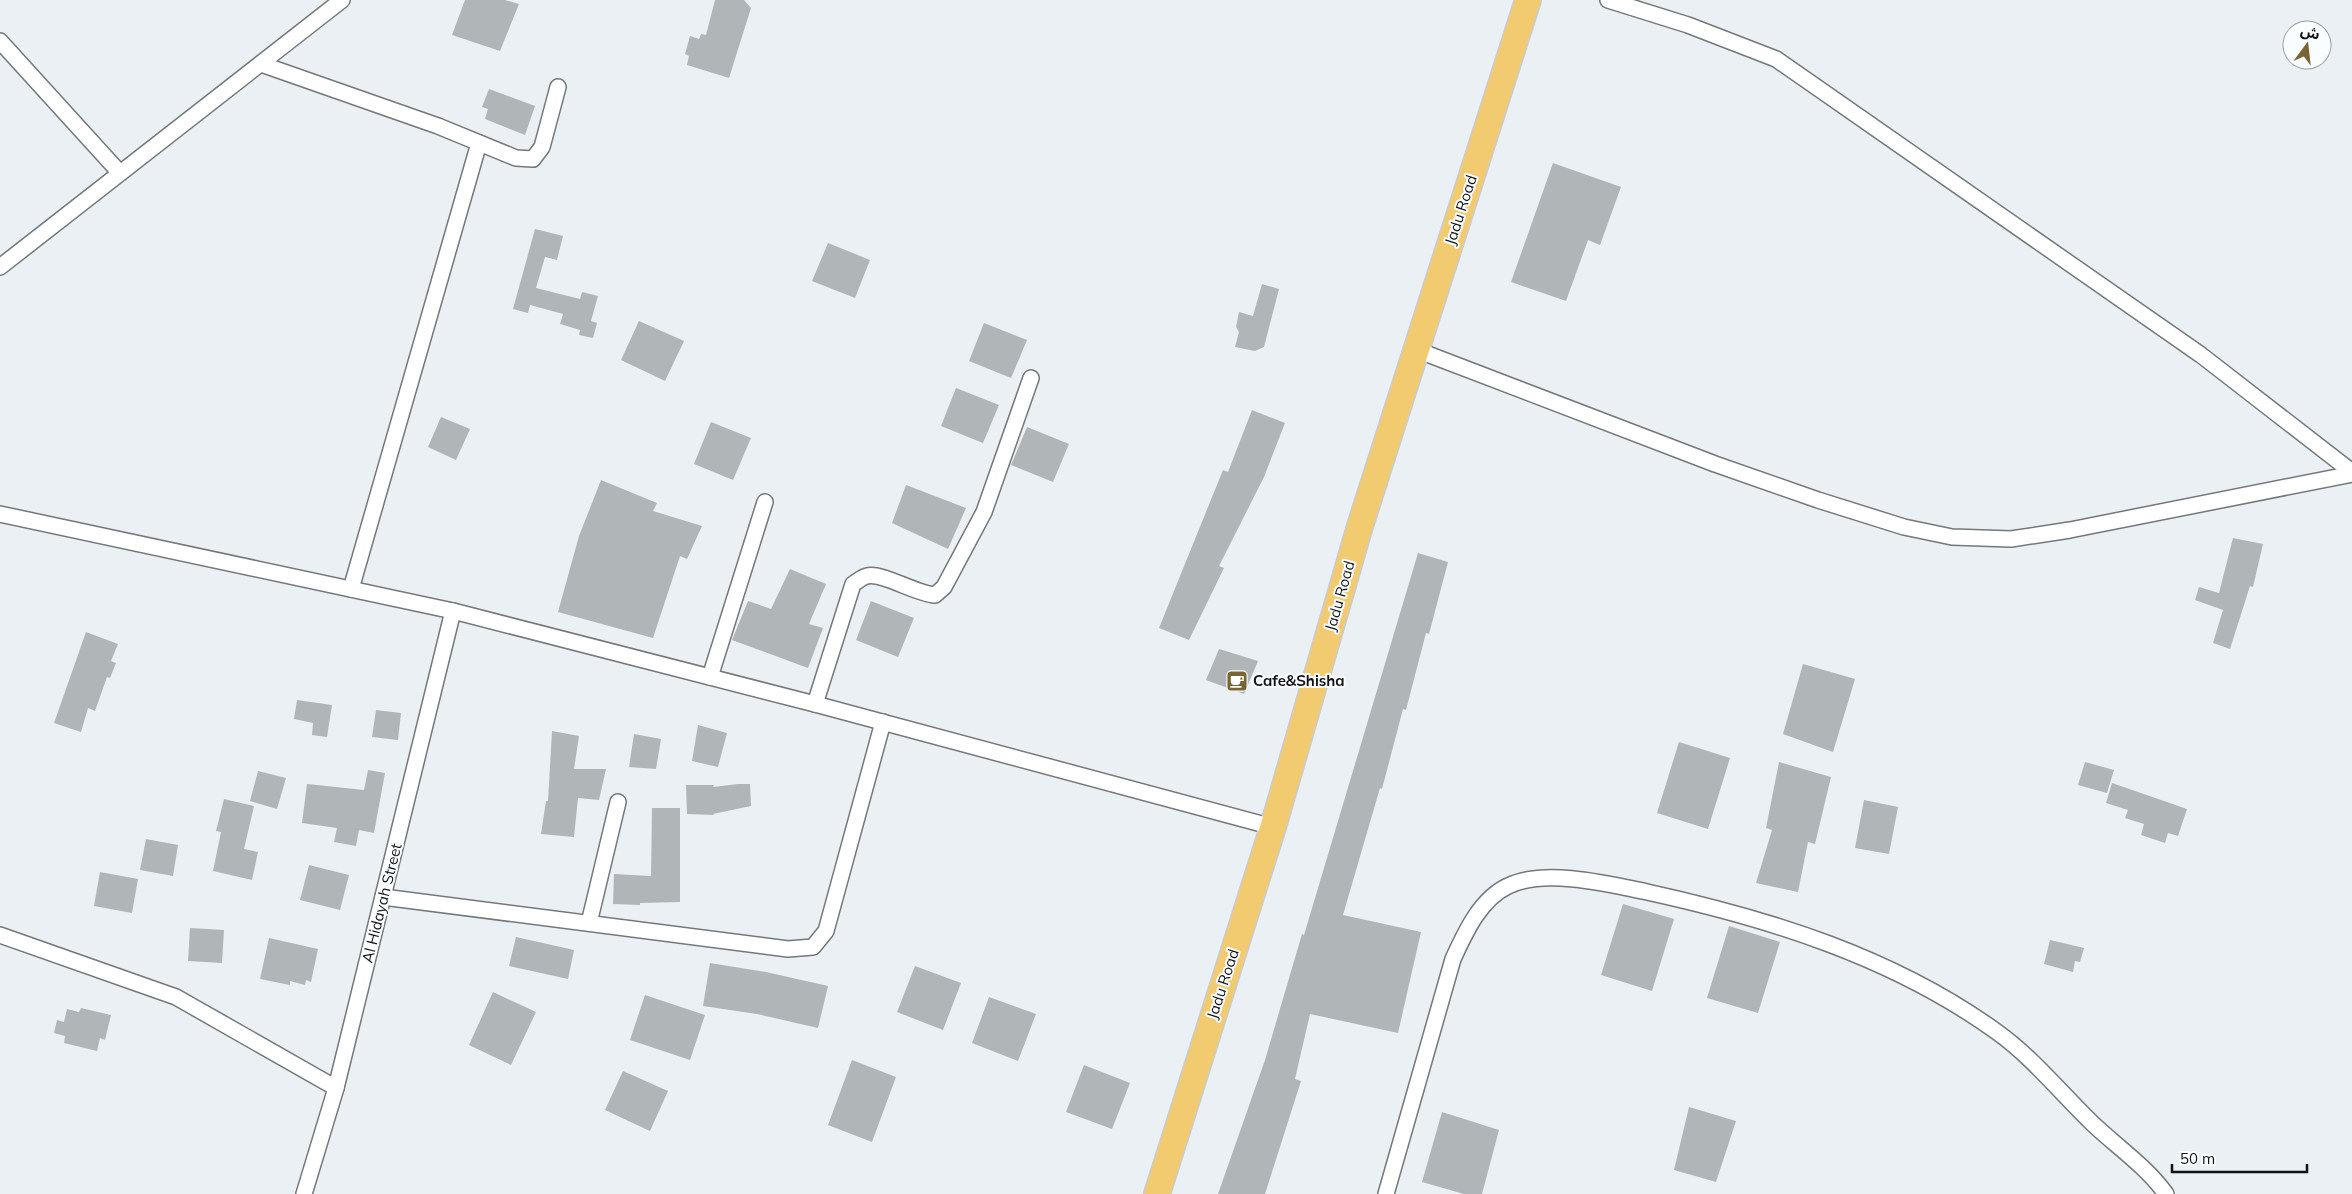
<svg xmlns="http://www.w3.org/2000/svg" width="2352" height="1194" font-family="Mulish,'Noto Sans Arabic',sans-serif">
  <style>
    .building { fill: #b0b5b8 }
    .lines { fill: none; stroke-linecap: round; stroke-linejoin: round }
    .minor-casing { stroke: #73787a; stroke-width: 18 }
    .trunk-casing { stroke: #cacbcb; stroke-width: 28 }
    .minor { stroke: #fff; stroke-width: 15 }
    .trunk { stroke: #f2ca70; stroke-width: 25 }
    .labels { text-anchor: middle; stroke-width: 4; stroke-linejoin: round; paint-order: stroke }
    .street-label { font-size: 15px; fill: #101213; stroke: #fafdff }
    .poi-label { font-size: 15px; font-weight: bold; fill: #101213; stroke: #fafdff; text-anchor: start }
  </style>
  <rect width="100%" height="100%" fill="#eaf0f3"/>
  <g class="building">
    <path d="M465 0H505L519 4 500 51 452 35Z"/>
    <path d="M715 0H744L751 8 729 78 687 65 689 56 685 54 690 36 699 39 701 34 706 35Z"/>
    <path d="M489 89 535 106 525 135 485 119 488 109 482 107Z"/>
    <path d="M1553 163 1621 187 1600 245 1588 240 1566 301 1511 282Z"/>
    <path d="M535 229 563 236 557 260 545 257 536 288 580 299 582 292 598 296 591 321 597 323 593 338 579 335 580 330 560 324 563 314 530 305 528 313 513 309Z"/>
    <path d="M828 243 870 260 855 298 812 281Z"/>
    <path d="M1262 284 1279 289 1264 347 1255 351 1235 347 1239 332 1236 327 1239 312 1253 316Z"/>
    <path d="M639 321 684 341 665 381 621 360Z"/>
    <path d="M984 323 1027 340 1011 378 969 361Z"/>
    <path d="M956 388 999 405 983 443 941 426Z"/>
    <path d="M1252 410 1285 423 1264 477 1219 566 1224 568 1189 640 1159 628 1223 470 1228 472Z"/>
    <path d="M441 417 470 429 456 460 428 447Z"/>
    <path d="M711 422 751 438 733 480 694 464Z"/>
    <path d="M1027 427 1069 444 1053 482 1011 465Z"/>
    <path d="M601 480 657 503 653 511 702 526 687 559 680 556 653 638 558 612 579 536Z"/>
    <path d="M906 485 966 508 948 549 892 523Z"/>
    <path d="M2233 538 2263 544 2253 587 2250 586 2230 649 2213 643 2223 610 2195 600 2199 587 2219 593Z"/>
    <path d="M1418 553 1448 562 1429 634 1426 633 1406 710 1403 709 1382 789 1380 788 1343 915 1421 932 1398 1033 1310 1014 1295 1079 1301 1081 1265 1194H1218L1265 1060 1302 934 1304 935Z"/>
    <path d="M790 569 826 584 809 624 823 628 808 668 732 640 748 601 771 609Z"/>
    <path d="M871 601 914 618 898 657 856 640Z"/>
    <path d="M86 632 118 644 111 661 116 663 110 678 107 677 95 711 88 708 81 732 54 723Z"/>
    <path d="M1219 649 1258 661 1244 694 1206 680Z"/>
    <path d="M1803 664 1855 679 1833 752 1783 734Z"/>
    <path d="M297 700 332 705 327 737 312 735 313 723 294 719Z"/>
    <path d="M376 710 401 713 398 740 372 737Z"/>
    <path d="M698 725 727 733 718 767 692 761Z"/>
    <path d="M552 731 579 736 574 769H606L599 800 578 798 574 837 541 834 546 801H548Z"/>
    <path d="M634 734 661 739 656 769 629 767Z"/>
    <path d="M1679 742 1730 758 1708 829 1657 813Z"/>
    <path d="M1779 762 1831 777 1815 844 1808 842 1798 892 1756 883 1772 830 1766 828Z"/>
    <path d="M2085 762 2114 770 2107 793 2078 785Z"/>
    <path d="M368 770 385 773 374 833 359 830 356 846 334 842 337 828 302 823 307 784 364 790Z"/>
    <path d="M258 771 286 778 277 809 250 801Z"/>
    <path d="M2112 783 2187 809 2178 836 2168 833 2165 843 2141 835 2144 824 2125 818 2128 810 2106 803Z"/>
    <path d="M738 784H750L751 806 713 814 714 815 687 814 686 785H714L713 787Z"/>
    <path d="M224 799 254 806 244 849 258 852 252 880 213 871 221 832 216 831Z"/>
    <path d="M1864 800 1898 807 1889 854 1855 848Z"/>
    <path d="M652 808H680V902L640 903V905L613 904 614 874 651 876Z"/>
    <path d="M146 839 178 845 173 876 140 870Z"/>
    <path d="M309 865 349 875 340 910 300 900Z"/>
    <path d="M100 872 138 879 132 913 94 906Z"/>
    <path d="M1623 904 1674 919 1652 991 1601 975Z"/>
    <path d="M1729 926 1780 942 1758 1013 1707 998Z"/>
    <path d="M190 928 224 930 222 963 188 961Z"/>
    <path d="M516 937 574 950 568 979 509 966Z"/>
    <path d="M269 938 318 949 311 982 306 980 305 985 290 981V985L260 979Z"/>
    <path d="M2050 940 2084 948 2080 962 2075 961 2073 972 2044 964Z"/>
    <path d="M710 963 766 972 828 986 818 1028 757 1014 703 1006Z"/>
    <path d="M915 966 961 983 943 1030 897 1012Z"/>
    <path d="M493 992 536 1012 511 1065 469 1045Z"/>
    <path d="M645 995 705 1015 690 1060 630 1040Z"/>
    <path d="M989 997 1036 1014 1018 1061 972 1043Z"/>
    <path d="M81 1008 111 1015 105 1040 100 1038 97 1051 64 1043 65 1036 54 1033 57 1020 64 1022 67 1009 79 1012Z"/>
    <path d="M852 1060 896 1077 872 1142 828 1125Z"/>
    <path d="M1084 1065 1130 1083 1112 1129 1066 1112Z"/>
    <path d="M623 1071 668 1091 650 1131 605 1110Z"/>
    <path d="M1689 1107 1736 1121 1716 1182 1674 1170Z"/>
    <path d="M1442 1112 1499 1130 1482 1194H1464L1422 1182Z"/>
  </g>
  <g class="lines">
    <g class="minor-casing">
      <g id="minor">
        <path d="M1608 0 1688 25 1776 59 2201 355 2352 472"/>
        <path d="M0 41 120 173"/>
        <path d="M261 64 438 126 516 158 533 159 542 147 558 87"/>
        <path d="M0 267 342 0"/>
        <path d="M1417 350 1715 464 1818 500 1904 527 1952 537 2011 539 2070 530 2352 474"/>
        <path d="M0 514 453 611 815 704 1273 827"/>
        <path d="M351 589 479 143"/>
        <path d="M710 677 765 502"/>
        <path d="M815 704 853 584C857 582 862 577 867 576 882 572 916 594 935 595L944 587 984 512 1031 378"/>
        <path d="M383 897 788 949 813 947 826 931 883 722"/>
        <path d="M589 923 618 802"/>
        <path d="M0 935 176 997 336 1088"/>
        <path d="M304 1194 336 1088 453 611"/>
        <path d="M1386 1194 1453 959C1465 933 1480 899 1508 886 1544 868 1609 884 1647 892 1770 919 1893 957 1997 1032 2032 1057 2061 1093 2092 1123 2116 1146 2147 1167 2166 1194"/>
      </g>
    </g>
    <g class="trunk-casing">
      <path id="trunk" d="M1157 1194 1273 827 1360 526 1528 0"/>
    </g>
    <use href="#minor" class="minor"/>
    <use href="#trunk" class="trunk"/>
  </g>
  <defs>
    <g id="cafe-square" transform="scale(1.125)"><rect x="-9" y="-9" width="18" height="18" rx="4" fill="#7b6434" stroke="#fafdff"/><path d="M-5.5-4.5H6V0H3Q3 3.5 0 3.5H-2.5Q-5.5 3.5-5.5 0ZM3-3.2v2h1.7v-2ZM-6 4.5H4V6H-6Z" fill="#fff"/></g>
  </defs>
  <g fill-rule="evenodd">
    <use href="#cafe-square" x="1237" y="681"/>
  </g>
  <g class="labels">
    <g class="street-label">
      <text transform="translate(1461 210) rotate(-72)" y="5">Jadu Road</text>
      <text transform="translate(1340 596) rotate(-74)" y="5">Jadu Road</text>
      <text transform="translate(382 903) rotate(-76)" y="5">Al Hidayah Street</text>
      <text transform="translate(1223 984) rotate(-72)" y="5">Jadu Road</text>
    </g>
    <g class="poi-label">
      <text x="1253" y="686">Cafe&amp;Shisha</text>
    </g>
  </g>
  <g transform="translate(2307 45) rotate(15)"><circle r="24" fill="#fafdff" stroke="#9c9fa1"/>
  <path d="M0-4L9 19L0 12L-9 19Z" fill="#7b6434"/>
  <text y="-8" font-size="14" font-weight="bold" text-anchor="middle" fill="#101213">ش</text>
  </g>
  <path d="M2172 1164v8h135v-8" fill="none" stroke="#101213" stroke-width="2.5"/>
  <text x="2180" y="1164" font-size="15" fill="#101213" stroke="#fafdff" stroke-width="4" paint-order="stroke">50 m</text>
</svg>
